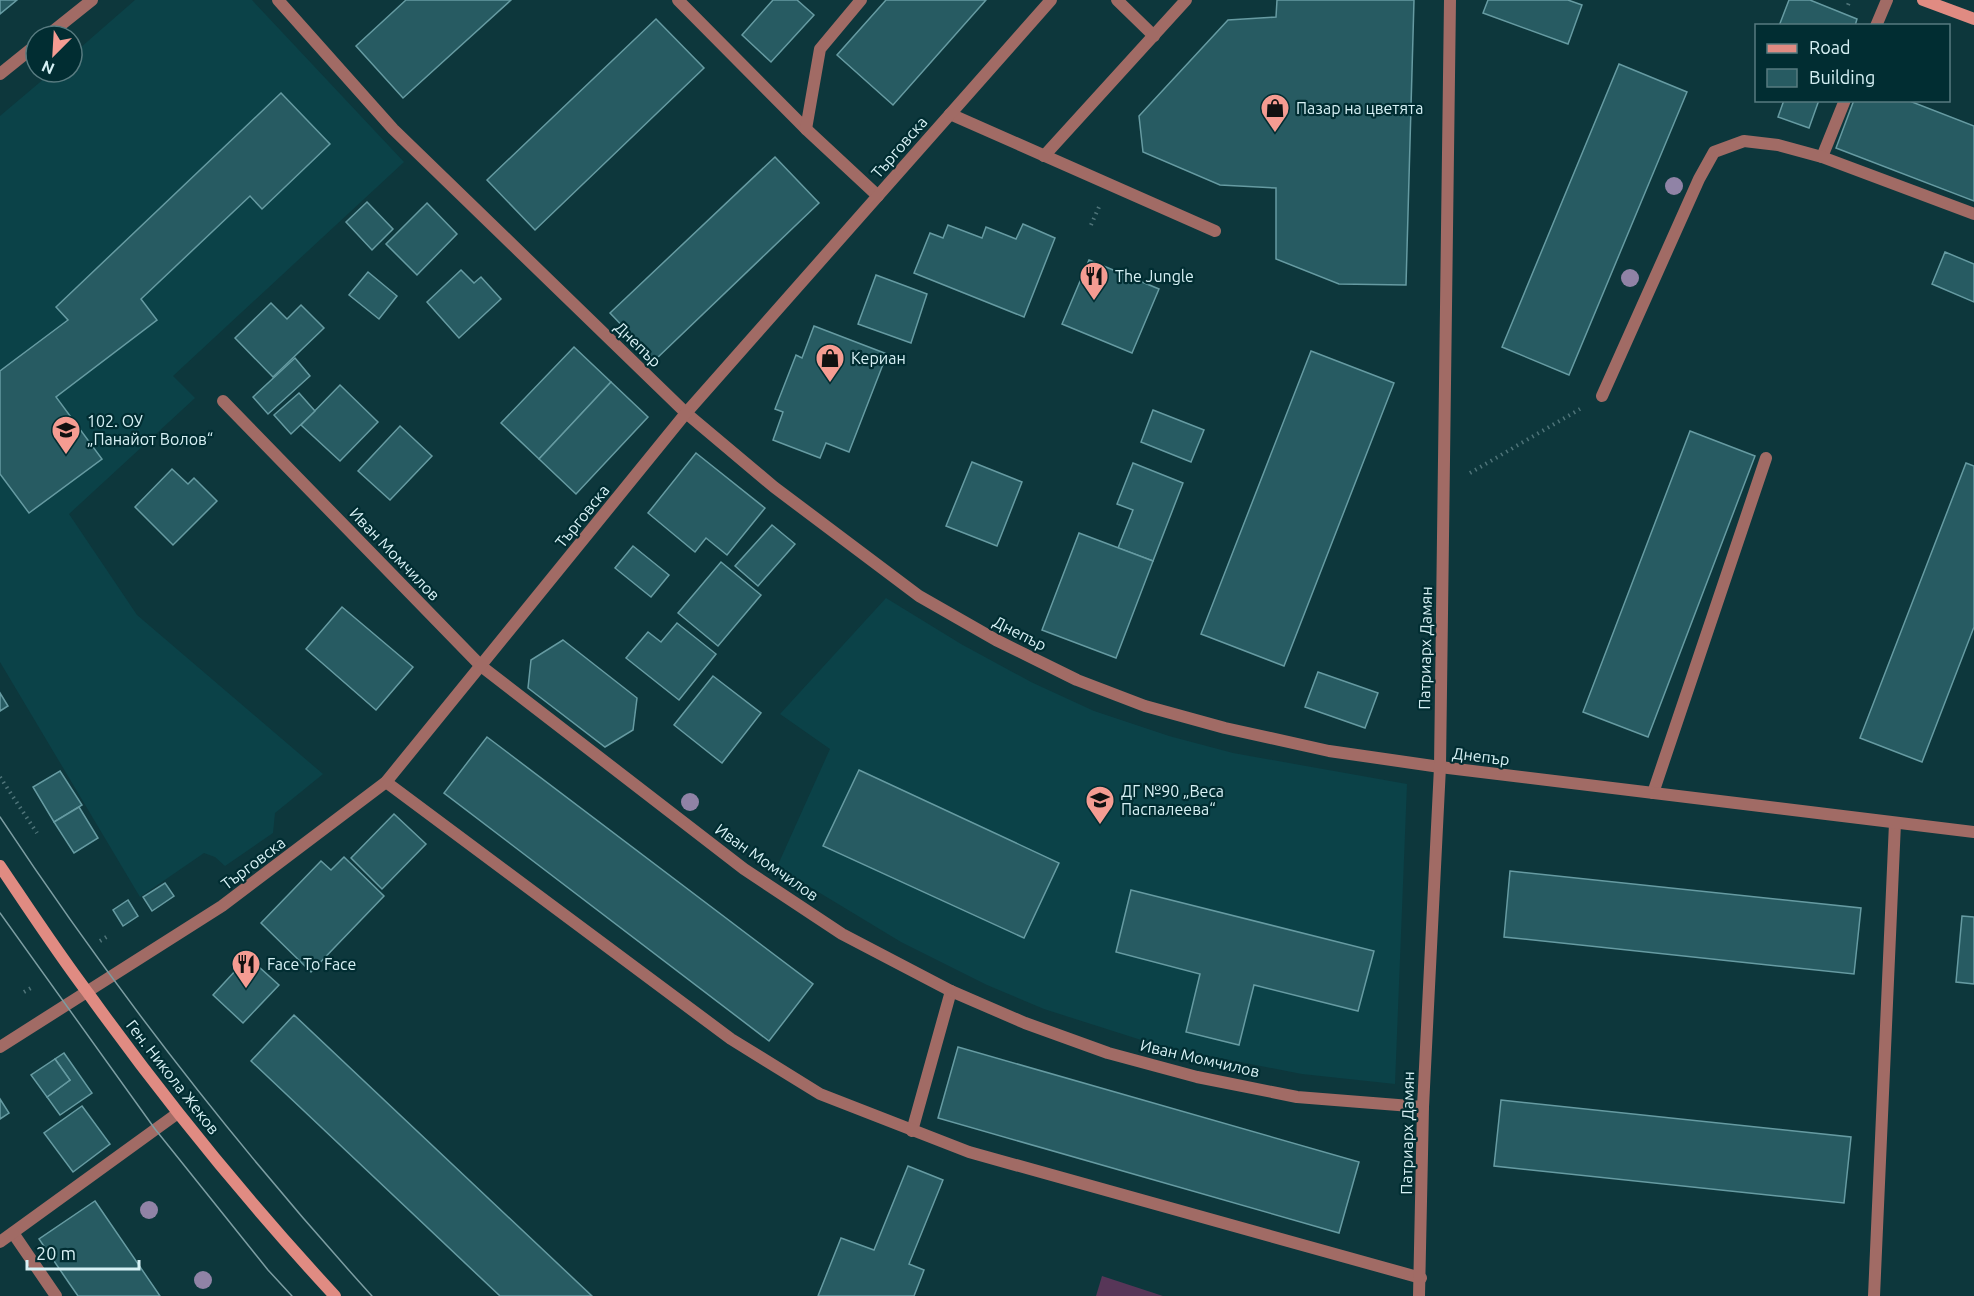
<svg xmlns="http://www.w3.org/2000/svg" width="1974" height="1296" font-family="Ubuntu,sans-serif">
  <style>
    .built { fill: #0b4248 }
    .green { fill: #573658 }
    .building { fill: #275b62; stroke: #669ba2; stroke-width: 1.5 }
    .lines { fill: none; stroke-linecap: round; stroke-linejoin: round }
    .path { stroke: #4f7479; stroke-width: 4; stroke-dasharray: 1.5 4.5; stroke-linecap: butt }
    .lane { stroke: #a16b65; stroke-width: 12 }
    .street { stroke: #a16b65; stroke-width: 12 }
    .secondary { stroke: #e08b82; stroke-width: 12 }
    .tram { stroke: #7c9da2; stroke-width: 1.5 }
    .tree { fill: #9083a6 }
    .labels { text-anchor: middle; stroke-width: 4.5; stroke-linejoin: round; paint-order: stroke }
    .poi-label { font-size: 16px; fill: #d7f1f5; stroke: #012d32; text-anchor: start }
    .street-label { font-size: 16px; fill: #d7f1f5; stroke: #012d32 }
  </style>
  <rect width="100%" height="100%" fill="#0d373c"/>
  <g class="built">
    <path d="M135 0H252L404 162 173 376 195 398 69 514 137 615 323 774 275 813 273 833 225 866 215 857 204 853 140 897 0 662V116L52 72H72V55Z"/>
    <path d="M886 598 961 644 1031 682 1094 711 1169 736 1233 753 1407 784 1395 1084 1302 1074 1210 1056 1160 1046 1044 1009 987 985 901 942 777 867 830 749 780 714Z"/>
  </g>
  <path class="green" d="M1102 1276 1163 1296H1096Z"/>
  <g class="building">
    <path d="M0 0H17L0 14Z"/>
    <path d="M406 0H511L403 98 356 46Z"/>
    <path d="M773 0H797L814 15 771 62 742 35Z"/>
    <path d="M886 0H986L893 105 837 55Z"/>
    <path d="M1277 0H1414L1406 285 1339 284 1276 259V188L1220 185 1143 152 1139 116 1228 20 1276 17Z"/>
    <path d="M1488 0H1568L1582 5 1568 44 1483 13Z"/>
    <path d="M1789 0H1810L1857 19 1855 26H1779Z"/>
    <path d="M656 19 704 68 535 230 487 180Z"/>
    <path d="M1619 64 1687 92 1569 375 1502 347Z"/>
    <path d="M281 93 330 144 262 209 250 196 141 299 157 320 56 397 102 459 29 513 0 474V371L68 320 56 307Z"/>
    <path d="M1784 100H1819L1809 128 1778 117Z"/>
    <path d="M1854 100H1907L1974 126V201L1836 148Z"/>
    <path d="M775 157 819 203 655 360 610 313Z"/>
    <path d="M367 202 393 229 372 250 346 222Z"/>
    <path d="M427 203 457 234 417 275 386 244Z"/>
    <path d="M1023 224 1055 238 1024 317 914 273 930 233 943 238 948 225 982 238 986 227 1016 239Z"/>
    <path d="M1945 252 1974 264V302L1932 284Z"/>
    <path d="M1089 260 1159 289 1132 353 1062 324Z"/>
    <path d="M461 270 474 283 481 277 501 299 459 338 427 302Z"/>
    <path d="M368 272 397 296 379 319 349 295Z"/>
    <path d="M876 275 927 294 911 343 858 324Z"/>
    <path d="M271 303 287 319 301 305 324 328 273 377 235 338Z"/>
    <path d="M814 326 887 354 849 452 826 443 820 458 773 440 783 412 775 409 796 355 802 358Z"/>
    <path d="M574 347 611 382 539 459 501 423Z"/>
    <path d="M1311 351 1394 383 1284 666 1201 634Z"/>
    <path d="M295 358 310 376 268 414 253 397Z"/>
    <path d="M611 382 648 417 576 494 539 459Z"/>
    <path d="M340 385 378 422 340 461 301 425Z"/>
    <path d="M299 393 315 411 291 434 274 415Z"/>
    <path d="M1153 410 1204 430 1191 462 1141 442Z"/>
    <path d="M400 426 432 456 390 500 358 471Z"/>
    <path d="M1690 431 1755 456 1648 737 1583 712Z"/>
    <path d="M696 453 765 508 727 555 706 538 695 552 648 513Z"/>
    <path d="M972 462 1022 482 997 546 946 526Z"/>
    <path d="M1133 463 1183 483 1153 561 1118 548 1133 510 1117 504Z"/>
    <path d="M1966 463 1974 466V627L1922 762 1860 738Z"/>
    <path d="M172 469 188 484 194 478 217 501 173 545 135 507Z"/>
    <path d="M772 525 795 544 758 586 735 566Z"/>
    <path d="M1079 533 1153 561 1116 658 1042 630Z"/>
    <path d="M633 546 669 575 651 597 615 568Z"/>
    <path d="M721 562 761 595 718 646 678 613Z"/>
    <path d="M342 607 413 667 376 710 306 649Z"/>
    <path d="M677 623 716 654 679 700 626 658 648 632 661 642Z"/>
    <path d="M563 640 637 698 633 730 605 747 528 688 531 660Z"/>
    <path d="M1318 672 1378 693 1365 728 1305 707Z"/>
    <path d="M713 676 761 713 722 763 674 725Z"/>
    <path d="M0 693 8 706 0 711Z"/>
    <path d="M487 737 813 984 769 1041 444 793Z"/>
    <path d="M859 770 1059 863 1024 938 823 846Z"/>
    <path d="M60 771 82 805 54 822 33 787Z"/>
    <path d="M79 807 98 838 74 853 54 822Z"/>
    <path d="M394 814 426 844 382 889 351 858Z"/>
    <path d="M344 857 384 896 311 972 261 923 321 861 331 870Z"/>
    <path d="M1510 871 1861 908 1854 974 1504 937Z"/>
    <path d="M165 883 174 896 152 911 143 897Z"/>
    <path d="M1131 890 1374 951 1358 1011 1254 985 1239 1045 1186 1032 1200 974 1116 952Z"/>
    <path d="M128 900 138 916 123 926 113 910Z"/>
    <path d="M1962 916 1974 917V984L1956 982Z"/>
    <path d="M248 957 279 985 243 1023 213 995Z"/>
    <path d="M294 1015 592 1296H500L251 1061Z"/>
    <path d="M958 1047 1359 1162 1339 1233 938 1118Z"/>
    <path d="M64 1053 92 1093 60 1115 47 1097 70 1080 55 1059Z"/>
    <path d="M55 1059 70 1080 47 1097 31 1075Z"/>
    <path d="M0 1099 9 1113 0 1119Z"/>
    <path d="M1501 1100 1851 1137 1844 1203 1494 1166Z"/>
    <path d="M82 1106 110 1144 73 1172 44 1133Z"/>
    <path d="M908 1166 943 1180 909 1264 924 1270 914 1296H818L841 1238 874 1250Z"/>
    <path d="M95 1201 160 1296H78L69 1283 39 1239Z"/>
  </g>
  <g class="lines">
    <g class="path">
      <path d="M1848 5 1850 0"/>
      <path d="M1091 225 1099 207"/>
      <path d="M1470 473 1580 409"/>
      <path d="M0 777 37 833"/>
      <path d="M100 941 108 936"/>
      <path d="M24 992 31 988"/>
    </g>
    <g class="lane">
      <path d="M678 0 806 129 878 196"/>
      <path d="M1117 0 1154 36"/>
      <path d="M950 114 1215 231"/>
      <path d="M806 129 820 49 861 0"/>
      <path d="M1044 156 1186 0"/>
      <path d="M1653 793 1766 458"/>
      <path d="M912 1131 951 991"/>
      <path d="M13 1233 56 1296"/>
      <path d="M0 1242 178 1113"/>
      <path d="M1874 1296 1895 823"/>
    </g>
    <g class="street">
      <path d="M278 0 393 129 686 413 774 487 919 596 996 640 1077 680 1145 706 1225 728 1329 751 1440 767 1974 832"/>
      <path d="M1876 26 1887 0"/>
      <path d="M47 36 92 0"/>
      <path d="M0 74 36 45"/>
      <path d="M1822 157 1845 100"/>
      <path d="M1602 396 1699 179 1714 152 1744 141 1778 145 1822 157 1974 214"/>
      <path d="M223 401 481 666 744 869 842 934 951 991 1025 1023 1108 1053 1197 1077 1297 1097 1423 1107"/>
      <path d="M386 782 731 1039 820 1094 969 1152 1421 1278"/>
      <path d="M0 1047 222 906 386 782 686 413 1051 0"/>
      <path d="M1419 1296 1423 1107 1440 767 1450 0"/>
    </g>
    <g class="secondary">
      <path d="M1923 0 1974 19"/>
      <path d="M0 866C29 909 57 952 88 993 164 1099 246 1200 335 1296"/>
    </g>
    <g class="tram">
      <path d="M0 817C112 986 236 1146 372 1296"/>
      <path d="M0 913 155 1129 268 1270 292 1296"/>
    </g>
  </g>
  <g class="tree">
    <circle cx="1674" cy="186" r="9"/>
    <circle cx="1630" cy="278" r="9"/>
    <circle cx="690" cy="802" r="9"/>
    <circle cx="149" cy="1210" r="9"/>
    <circle cx="203" cy="1280" r="9"/>
  </g>
  <defs>
    <g id="shop-pin" transform="scale(1.5)"><path d="M0 17L-7.5 6A9.5 9.5 0 1 1 7.5 6Z" fill="#f59c92" stroke="#012d32"/><path d="M-5-2.5h2.3a2.7 3.5 0 0 1 5.4 0H5L5.5 6h-11ZM-1.5-2.5h3a1.5 2.3 0 0 0-3 0Z" fill="#111"/></g>
    <g id="restaurant-pin" transform="scale(1.5)"><path d="M0 17L-7.5 6A9.5 9.5 0 1 1 7.5 6Z" fill="#f59c92" stroke="#012d32"/><path d="M-5-6h1v4h1v-4h1v4h1v-4h1v5L-1.5 .5V6h-2V.5L-5-1ZM5-6V6H3V1.5H1.5Q1.5-4 5-6Z" fill="#111"/></g>
    <g id="school-pin" transform="scale(1.5)"><path d="M0 17L-7.5 6A9.5 9.5 0 1 1 7.5 6Z" fill="#f59c92" stroke="#012d32"/><path d="M0-5L7-2L0 1L-7-2ZM-4 1L0 2.5L4 1V4Q0 6-4 4Z" fill="#111"/></g>
  </defs>
  <g fill-rule="evenodd">
    <use href="#shop-pin" x="1275" y="108"/>
    <use href="#restaurant-pin" x="1094" y="276"/>
    <use href="#shop-pin" x="830" y="358"/>
    <use href="#school-pin" x="66" y="430"/>
    <use href="#school-pin" x="1100" y="800"/>
    <use href="#restaurant-pin" x="246" y="964"/>
  </g>
  <g class="labels">
    <g class="poi-label">
      <text x="1296" y="114">Пазар на цветята</text>
      <text x="1115" y="282">The Jungle</text>
      <text x="851" y="364">Кериан</text>
      <text x="87" y="427">102. ОУ<tspan x="87" dy="18">„Панайот Волов“</tspan></text>
      <text x="1121" y="797">ДГ №90 „Веса<tspan x="1121" dy="18">Паспалеева“</tspan></text>
      <text x="267" y="970">Face To Face</text>
    </g>
    <g class="street-label">
      <text transform="translate(899 147) rotate(-49)" y="6">Търговска</text>
      <text transform="translate(638 344) rotate(44)" y="6">Днепър</text>
      <text transform="translate(582 516) rotate(-51)" y="6">Търговска</text>
      <text transform="translate(395 554) rotate(46)" y="6">Иван Момчилов</text>
      <text transform="translate(1020 633) rotate(27)" y="6">Днепър</text>
      <text transform="translate(1425 648) rotate(-89)" y="6">Патриарх Дамян</text>
      <text transform="translate(1481 756) rotate(7)" y="6">Днепър</text>
      <text transform="translate(767 862) rotate(35)" y="6">Иван Момчилов</text>
      <text transform="translate(253 863) rotate(-37)" y="6">Търговска</text>
      <text transform="translate(1200 1058) rotate(13)" y="6">Иван Момчилов</text>
      <text transform="translate(173 1077) rotate(52)" y="6">Ген. Никола Жеков</text>
      <text transform="translate(1407 1133) rotate(-89)" y="6">Патриарх Дамян</text>
    </g>
  </g>
  <rect x="1755" y="24" width="195" height="78" fill="#012d32" stroke="#577b80" stroke-width="1.5"/>
  <rect x="1767" y="44" width="30" height="9" fill="#e08b82" stroke="#577b80" stroke-width="1.5"/>
  <text x="1809" y="54" font-size="18" fill="#d7f1f5">Road</text>
  <rect x="1767" y="69" width="30" height="18" fill="#275b62" stroke="#577b80" stroke-width="1.5"/>
  <text x="1809" y="84" font-size="18" fill="#d7f1f5">Building</text>
  <g transform="translate(54 54) rotate(204)"><circle r="28" fill="#012d32" stroke="#577b80" stroke-width="1.5"/>
  <path d="M0-4.5L10 22L0 15L-10 22Z" fill="#f59c92"/>
  <text y="-9" font-size="16" font-weight="bold" text-anchor="middle" fill="#d7f1f5">N</text>
  </g>
  <path d="M27 1260v9h112v-9" fill="none" stroke="#d7f1f5" stroke-width="3"/>
  <text x="36" y="1260" font-size="18" fill="#d7f1f5" stroke="#012d32" stroke-width="4.5" paint-order="stroke">20 m</text>
</svg>
